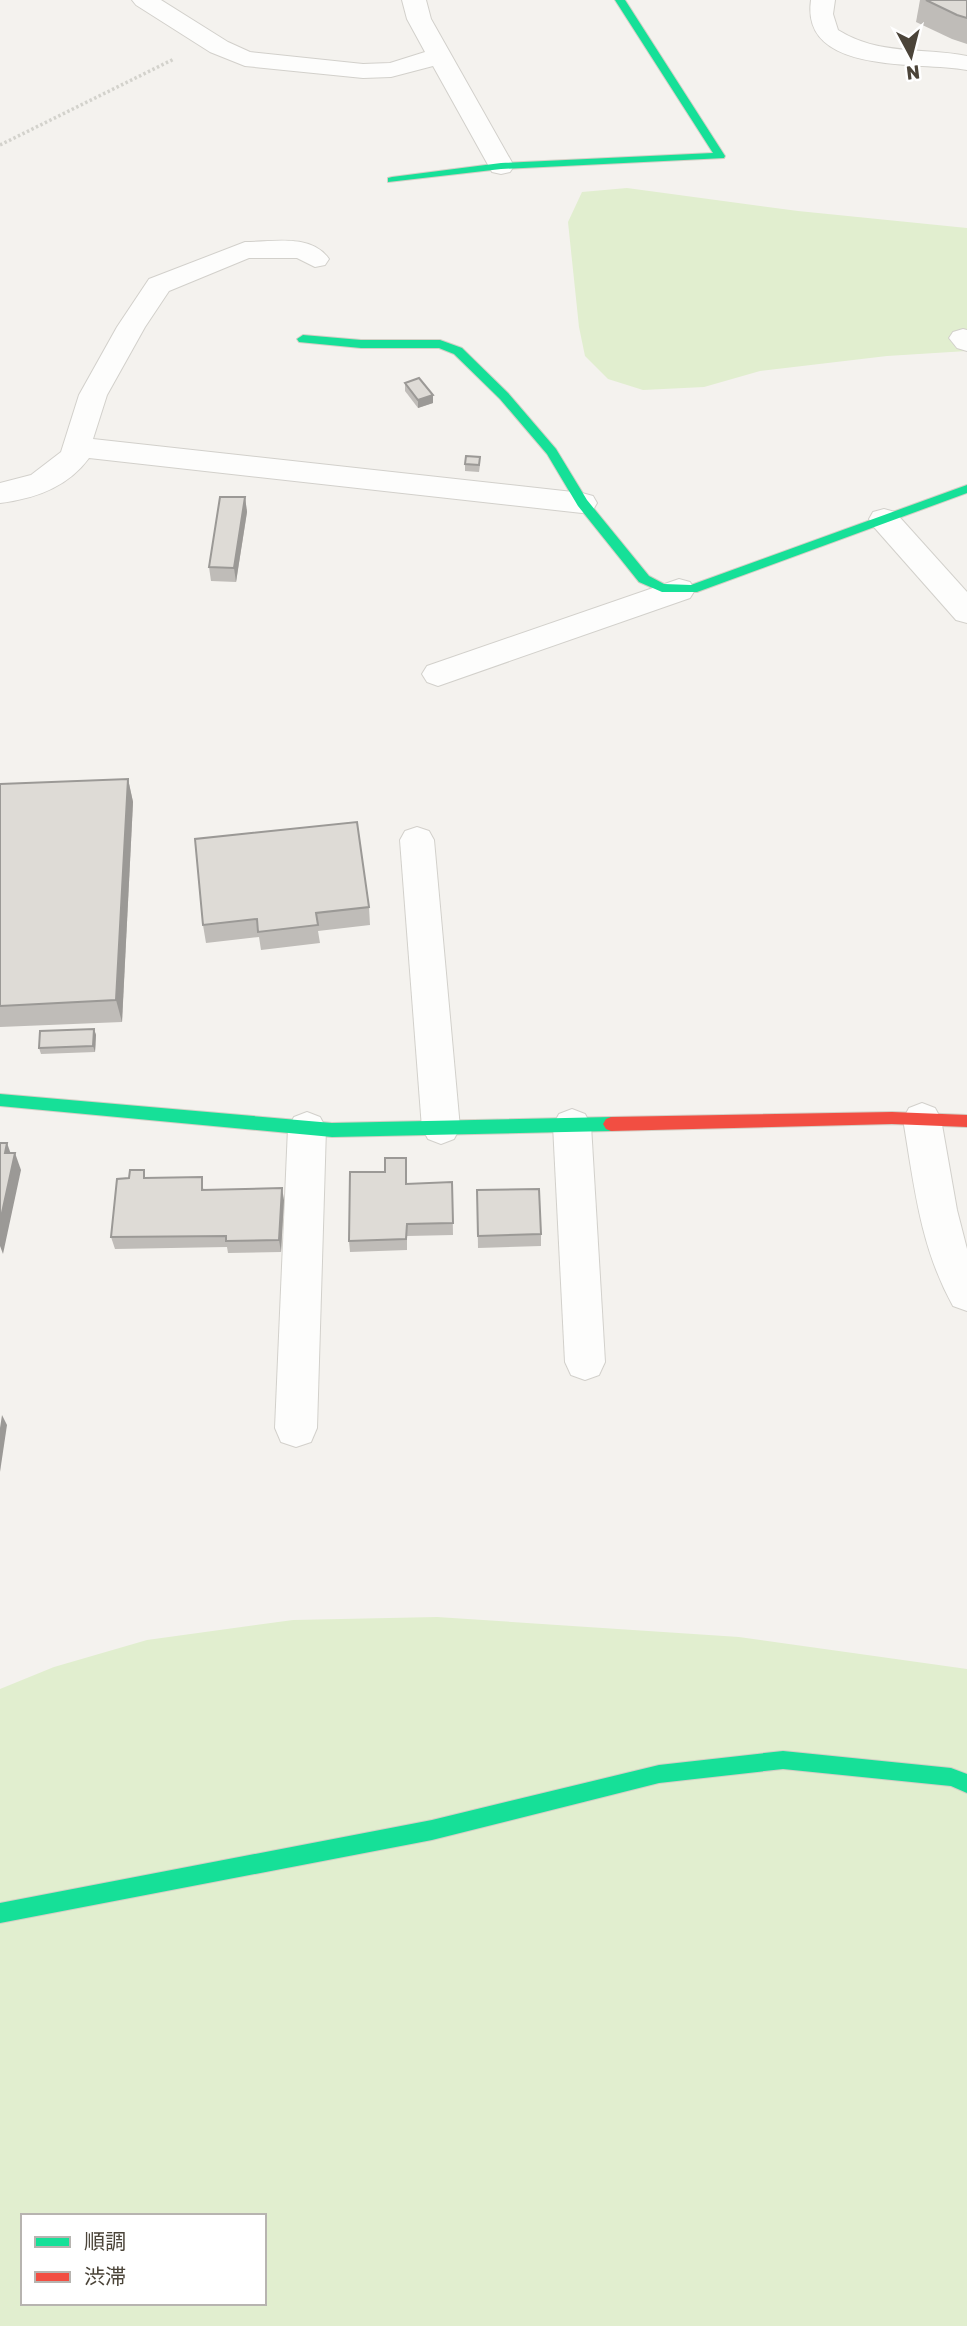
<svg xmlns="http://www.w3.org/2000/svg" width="967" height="2326" font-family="Rubik,'Noto Sans JP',sans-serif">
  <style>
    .green { fill: #e1eecf; fill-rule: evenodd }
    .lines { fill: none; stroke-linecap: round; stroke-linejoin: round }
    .street-casing { stroke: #d2d0cb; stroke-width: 2 }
    .fast-casing { stroke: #d3cfc5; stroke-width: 2 }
    .jam-casing { stroke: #d3cfc5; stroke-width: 2 }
    .path { stroke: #d3d2cc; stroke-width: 3.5; stroke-dasharray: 2.5 2.5; stroke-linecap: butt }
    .street { fill: #fdfdfc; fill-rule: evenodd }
    .fast { fill: #16e098; fill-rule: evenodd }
    .jam { fill: #f24e42; fill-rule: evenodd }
    .wall { fill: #bfbcb8 }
    .shaded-wall { fill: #9b9996 }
    .building { fill: #dedbd6; stroke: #9b9996; stroke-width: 2 }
  </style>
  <rect width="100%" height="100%" fill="#f4f2ee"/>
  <g class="green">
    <path d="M627 188 798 211 967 228V351L887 356 760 371 704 387 643 390 608 379 585 356 579 327 568 222 582 192Z"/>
    <path d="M437 1617 739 1637 967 1669V2326H0V1689L54 1667 147 1640 293 1620ZM23 2216H264V2303H23Z"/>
  </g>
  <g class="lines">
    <g class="street-casing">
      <g id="street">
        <path d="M132 0H161L228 42 250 52 363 64 390 63 425 52 407 19 402 0H426L431 19 514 166 510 172 501 174 492 172 433 66 391 77 363 78 245 66 210 52 136 5Z"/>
        <path d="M811 0H835L833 14 838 30C880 56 921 47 967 56V70C920 61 800 76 811 0Z"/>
        <path d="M245 242C272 242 311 233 329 259L325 265 315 267 297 258H249L169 291 145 327 107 395 93 439 582 493 593 496 597 503 593 510 582 513 89 458C68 487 34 499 0 503V483L31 475 61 452 79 395 117 327 149 279Z"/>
        <path d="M963 329 967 330V351L957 348 949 338 953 332Z"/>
        <path d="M884 509 895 512 967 592V623L956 620 873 526 869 519 873 512Z"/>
        <path d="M679 579 690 582 695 590 690 598 438 686 427 682 422 674 427 666Z"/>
        <path d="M417 827 429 831 434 840 460 1128 454 1139 441 1144 428 1139 422 1128 400 840 405 831Z"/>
        <path d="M922 1103 935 1108 941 1119 957 1210 967 1249V1311L953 1306C920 1247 914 1184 903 1119L909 1108Z"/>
        <path d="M572 1109 585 1114 591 1125 605 1362 599 1375 585 1380 571 1375 565 1362 553 1125 559 1114Z"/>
        <path d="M307 1112 320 1117 326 1128 317 1428 311 1442 296 1447 281 1442 275 1428 288 1128 294 1117Z"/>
      </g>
    </g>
    <g class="fast-casing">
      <g id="fast">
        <path d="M615 0H625L725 156 724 158 501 169 388 182V178L392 177 501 163 713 153Z"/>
        <path d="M303 335 361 340H440L462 348 508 393 556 449 587 500 649 576 664 584 691 585 967 485V493L697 592H662L639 582 578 506 547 454 500 399 454 354 439 348H361L299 342 297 339Z"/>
        <path d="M0 1094 332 1123 611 1117 616 1119 619 1124 616 1129 611 1131 332 1137 0 1106Z"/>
        <path d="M783 1751 951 1768 967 1774V1793L951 1786 783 1769 659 1783 432 1840 0 1923V1903L432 1820 659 1765Z"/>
      </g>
    </g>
    <g class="jam-casing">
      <path id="jam" d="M892 1112 967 1115V1127L892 1124 611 1131 606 1129 603 1124 606 1119 611 1117Z"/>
    </g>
    <path class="path" d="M0 145 174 59"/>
    <use href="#street" class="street"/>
    <use href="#fast" class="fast"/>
    <use href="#jam" class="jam"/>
  </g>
  <g class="wall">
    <path d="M920 0H967V44L952 39 916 22Z"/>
    <path d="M405 383 433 395V403L418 408 405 391Z"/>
    <path d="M465 464 480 465 479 472 465 471Z"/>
    <path d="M245 497 247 512 236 582 211 581 209 567Z"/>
    <path d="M128 779 133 802 122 1022 0 1027V784Z"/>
    <path d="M369 907 370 925 318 931 320 943 261 950 259 937 206 943 203 925Z"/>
    <path d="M94 1029 96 1035 95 1052 41 1054 39 1048Z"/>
    <path d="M146 1178 205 1189 284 1200 281 1252 228 1253 227 1247 115 1249 111 1237Z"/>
    <path d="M452 1182 453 1235 407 1236V1250L350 1252 349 1241Z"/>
    <path d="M477 1190 541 1234V1246L478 1248Z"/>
  </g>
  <g class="shaded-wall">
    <path d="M433 395V403L418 408V400Z"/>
    <path d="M245 497 247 512 236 582 234 568Z"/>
    <path d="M128 779 133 802 122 1022 116 1000Z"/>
    <path d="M94 1029 96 1035 95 1052 93 1046Z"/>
    <path d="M7 1143 13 1160 5 1153Z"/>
    <path d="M15 1153 21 1170 3 1254 0 1246V1222Z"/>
    <path d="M282 1188 284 1200 281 1252 279 1240Z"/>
    <path d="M2 1415 7 1425 0 1472V1428Z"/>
  </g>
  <g class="building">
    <path d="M926 0H967V18L957 15Z"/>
    <path d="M419 378 433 395 418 400 405 383Z"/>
    <path d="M466 456 480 457 479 465 465 464Z"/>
    <path d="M220 497H245L234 568 209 567Z"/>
    <path d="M128 779 116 1000 0 1006V784Z"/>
    <path d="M357 822 369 907 316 913 318 925 258 932 257 919 203 925 195 839Z"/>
    <path d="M94 1029 93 1046 39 1048 40 1031Z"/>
    <path d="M0 1143H7L5 1153H15L0 1222Z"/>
    <path d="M385 1158H406V1184L452 1182 453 1223 407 1224 406 1239 349 1241 350 1172H385Z"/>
    <path d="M130 1170H144V1178L202 1177V1190L282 1188 279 1240 226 1241V1236L111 1237 117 1179 129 1178Z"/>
    <path d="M539 1189 541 1234 478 1236 477 1190Z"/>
  </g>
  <rect x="21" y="2214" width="245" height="91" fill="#ffffff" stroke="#b7b4b0" stroke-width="2"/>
  <rect x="35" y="2237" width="35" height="10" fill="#16e098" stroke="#b7b4b0" stroke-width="2"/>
  <text x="84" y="2249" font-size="21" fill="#4b4439">順調</text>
  <rect x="35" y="2272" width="35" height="10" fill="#f24e42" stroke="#b7b4b0" stroke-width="2"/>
  <text x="84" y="2284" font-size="21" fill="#4b4439">渋滞</text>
  <g transform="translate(911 56) rotate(173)" stroke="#ffffff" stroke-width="5" paint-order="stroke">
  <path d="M0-5L12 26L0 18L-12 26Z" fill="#4b4439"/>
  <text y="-10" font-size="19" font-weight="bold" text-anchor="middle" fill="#4b4439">N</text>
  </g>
</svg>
